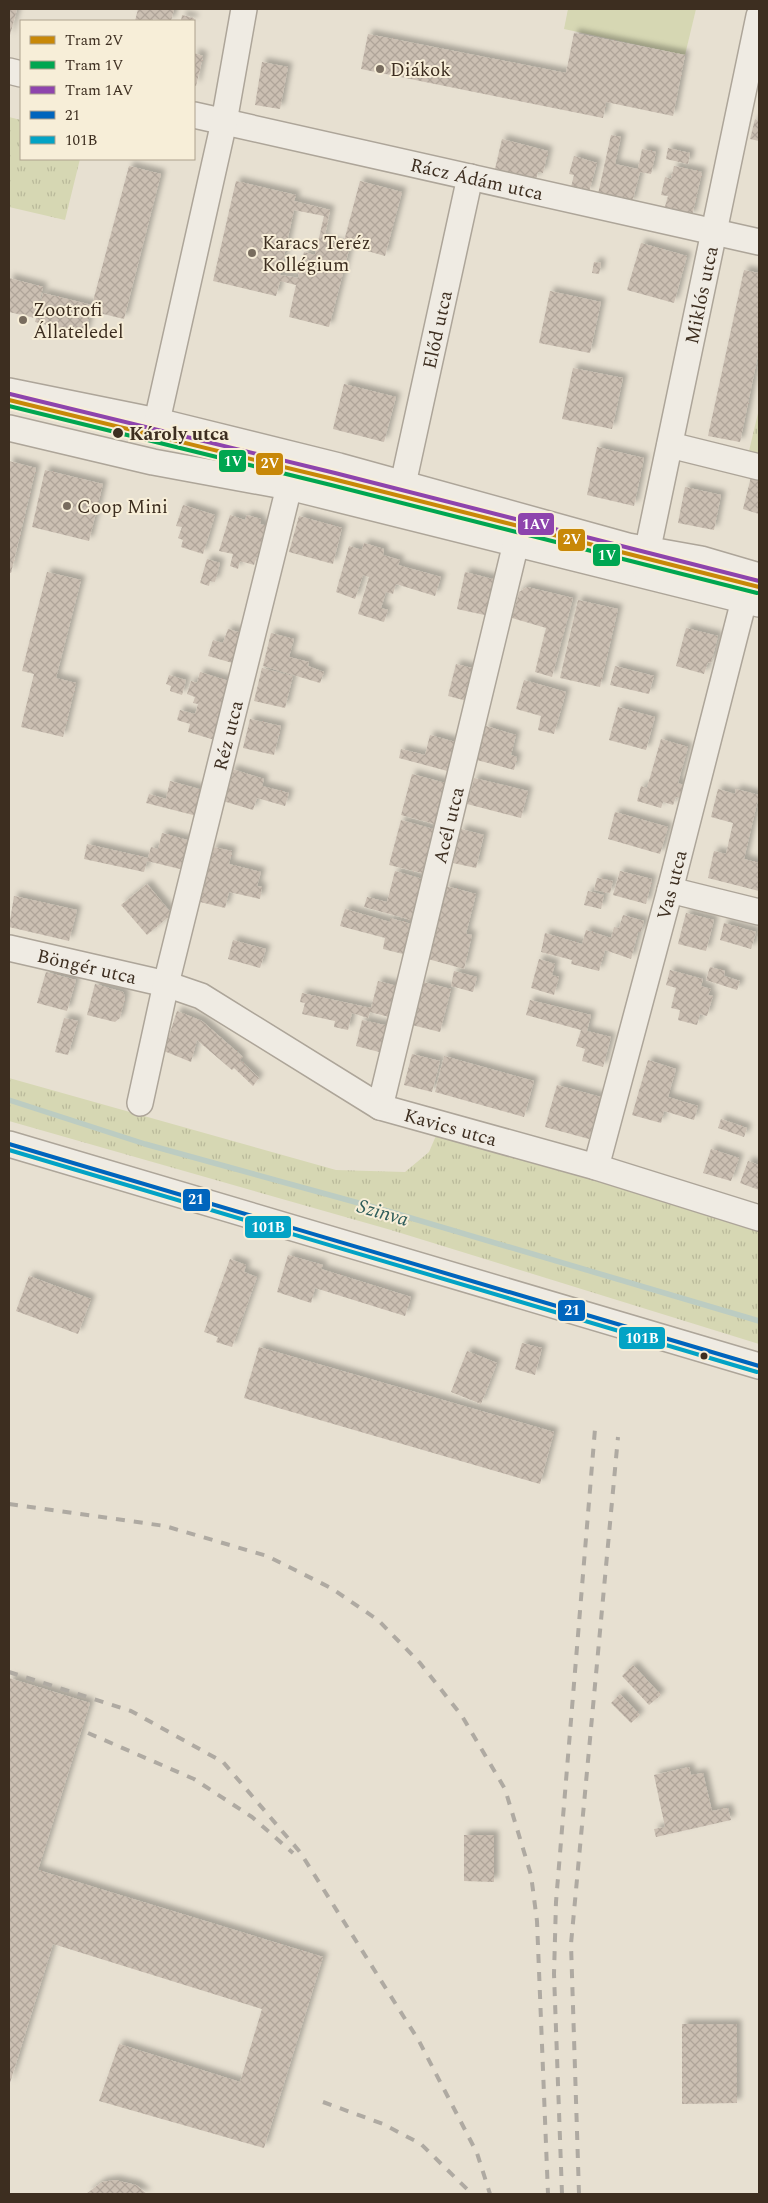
<svg xmlns="http://www.w3.org/2000/svg" width="768" height="2203" font-family="Spectral,serif">
  <style>
    .park { fill: url(#park-tufts) }
    .garden { fill: #d6d7b3 }
    .lines { fill: none; stroke-linecap: round; stroke-linejoin: round }
    .stream { stroke: #bcccc2; stroke-width: 5.5 }
    .building { fill: url(#building-cross-hatch); fill-rule: evenodd; filter: url(#shadow) }
    .minor-casing { stroke: #ada599; stroke-width: 28 }
    .minor { stroke: #efebe3; stroke-width: 25 }
    .rail { stroke: #afaaa2; stroke-width: 4; stroke-dasharray: 9 9; stroke-linecap: butt }
    .bus-1-casing { stroke: #f7eed8; stroke-width: 8 }
    .bus-2-casing { stroke: #f7eed8; stroke-width: 8 }
    .bus-1 { stroke: #0065bd; stroke-width: 4 }
    .bus-2 { stroke: #03a3c5; stroke-width: 4 }
    .tram-1-casing { stroke: #f7eed8; stroke-width: 8 }
    .tram-2-casing { stroke: #f7eed8; stroke-width: 8 }
    .tram-3-casing { stroke: #f7eed8; stroke-width: 8 }
    .tram-1 { stroke: #c88808; stroke-width: 4 }
    .tram-2 { stroke: #00a651; stroke-width: 4 }
    .tram-3 { stroke: #8e44ad; stroke-width: 4 }
    .poi-dot { fill: #786c5e; stroke: #f7eed8; stroke-width: 2 }
    .stop-dot { fill: #3d2e20; stroke: #f7eed8; stroke-width: 2 }
    .labels { text-anchor: middle; stroke-width: 4; stroke-linejoin: round; paint-order: stroke }
    .poi-label { font-size: 19px; fill: #3d2e20; stroke: #f7eed8; text-anchor: start }
    .street-label { font-size: 19px; fill: #3d2e20; stroke: #f7eed8 }
    .stop-label { font-size: 19px; font-weight: bold; fill: #3d2e20; stroke: #f7eed8; text-anchor: start }
    .water-label { font-size: 20px; font-style: italic; fill: #2f5d5a; stroke: #f7eed8 }
    .line-badge { stroke: #f7eed8; stroke-width: 2 }
    .badge-label { font-size: 14px; text-anchor: middle; font-weight: bold; fill: #fff }
  </style>
  <defs>
    <pattern id="park-tufts" width="24" height="20" patternUnits="userSpaceOnUse" patternTransform="scale(1.25)"><rect width="24" height="20" fill="#d6d7b3"/><path d="M3 7l-1-3M5 7V3M7 7l1-3M15 17l-1-3M17 17v-4M19 17l1-3" fill="none" stroke="#b9b99a"/></pattern>
    <pattern id="building-cross-hatch" width="8" height="8" patternUnits="userSpaceOnUse" patternTransform="scale(1.25)"><rect width="8" height="8" fill="#cbbfb2"/><path d="M0 0l8 8M0 8l8-8" fill="none" stroke="#afa499"/></pattern>
    <filter id="shadow"><feDropShadow dx="4.5" dy="-4.5" stdDeviation="2.5" flood-color="#0004"/></filter>
  </defs>
  <rect width="100%" height="100%" fill="#e7e0d1"/>
  <g class="park">
    <path d="M9 117 21 120V159H80L65 220 9 207Z"/>
    <path d="M759 409V453L749 451Z"/>
    <path d="M9 1078 336 1170 405 1172 429 1152 438 1131 759 1226V1344L391 1230 9 1121Z"/>
  </g>
  <path class="garden" d="M568 9H696L685 55 564 29Z"/>
  <g class="lines">
    <path class="stream" d="M9 1100 145 1144 384 1210 759 1321"/>
  </g>
  <g class="building">
    <path d="M9 9H17L9 39Z"/>
    <path d="M138 9H174L171 21 153 19V21H135Z"/>
    <path d="M182 15 194 18 193 21H181Z"/>
    <path d="M574 33 685 55 673 116 606 102 603 118 361 69 368 34 566 73Z"/>
    <path d="M194 53 203 56 196 86 194 85Z"/>
    <path d="M262 62 288 67 280 109 255 105Z"/>
    <path d="M755 119 759 121V141L750 139Z"/>
    <path d="M611 135 621 137 615 164 638 169 642 149 656 152 651 174 640 172 632 203 598 194Z"/>
    <path d="M502 139 548 151 543 173 538 172 536 179 495 169Z"/>
    <path d="M668 148 690 153 688 164 666 159Z"/>
    <path d="M574 156 597 163 589 192 571 187 574 175 569 174Z"/>
    <path d="M129 166 161 174 124 319 91 311 85 334 35 322 43 293 92 305Z"/>
    <path d="M674 166 702 172 692 216 664 210 668 196 661 195 665 177 671 179Z"/>
    <path d="M236 181 296 195 294 201 330 210 324 240 343 245 360 181 402 192 385 256 350 246 329 327 289 317 296 285 280 281 276 296 213 281ZM294 210 324 216 315 255 304 252 298 278 280 275Z"/>
    <path d="M641 243 687 256 674 303 627 290Z"/>
    <path d="M594 262 601 263 599 274 592 273Z"/>
    <path d="M744 270 759 273V350L740 442 708 436Z"/>
    <path d="M9 278 43 287 35 318 9 312Z"/>
    <path d="M550 291 601 302 590 353 539 343Z"/>
    <path d="M573 368 623 378 612 429 562 419Z"/>
    <path d="M344 384 396 397 384 442 333 429Z"/>
    <path d="M597 447 644 458 634 506 587 495Z"/>
    <path d="M9 461 36 468 11 573H9Z"/>
    <path d="M45 470 103 484 89 541 32 527Z"/>
    <path d="M752 473 759 475V514L743 509Z"/>
    <path d="M685 487 721 495 714 530 678 523Z"/>
    <path d="M183 505 215 515 203 554 181 547 183 540 178 538 182 527 176 526Z"/>
    <path d="M230 515 245 520 247 515 261 519 260 524 272 527 264 552 257 556 254 565 240 561 238 569 230 566 233 554 219 551Z"/>
    <path d="M299 516 342 528 333 564 289 552Z"/>
    <path d="M364 543 384 549 383 555 400 560 398 565 441 577 435 596 396 584 393 594 386 592 381 608 388 610 384 622 358 614 369 577 363 575 355 599 336 592 349 546 362 550Z"/>
    <path d="M207 559 220 563 215 582 210 581 209 586 200 583Z"/>
    <path d="M47 572 81 580 56 678 76 683 63 737 21 727 34 674 22 671Z"/>
    <path d="M465 572 497 580 489 616 457 609Z"/>
    <path d="M527 587 573 598 552 677 535 672 546 628 512 618 519 592Z"/>
    <path d="M578 600 618 609 600 687 560 678Z"/>
    <path d="M686 628 718 636 711 663 708 662 704 674 676 666Z"/>
    <path d="M228 629 245 634 236 664 208 656 213 640 223 643Z"/>
    <path d="M271 633 294 639 289 657 309 662 308 666 324 672 320 683 263 666Z"/>
    <path d="M456 664 476 669 467 701 448 696Z"/>
    <path d="M615 666 654 676 649 694 610 685Z"/>
    <path d="M262 668 293 676 285 708 254 701Z"/>
    <path d="M200 672 235 683 218 741 188 732 190 724 177 720 180 710 195 714 198 704 193 703 195 697 187 694 191 681 197 683Z"/>
    <path d="M169 675 186 680 182 695 170 691 171 686 166 684Z"/>
    <path d="M524 680 566 692 554 734 538 730 541 716 516 709Z"/>
    <path d="M618 707 655 717 646 750 609 740Z"/>
    <path d="M250 719 281 726 274 755 243 748Z"/>
    <path d="M486 726 516 735 511 755 517 757 514 770 477 760Z"/>
    <path d="M430 735 459 743 451 772 399 758 401 749 425 755Z"/>
    <path d="M661 739 688 747 678 783 683 785 680 798 676 797 673 805 663 802 661 808 637 801 641 786 647 788Z"/>
    <path d="M232 769 264 779 262 786 289 793 285 806 257 798 253 810 223 801Z"/>
    <path d="M412 774 449 784 438 825 401 815Z"/>
    <path d="M474 778 528 791 521 818 467 804Z"/>
    <path d="M170 781 203 790 197 816 146 803 149 794 166 799Z"/>
    <path d="M718 789 735 794 736 789 759 795 744 859 759 863V891L708 878 714 851 726 854 733 823 711 817Z"/>
    <path d="M615 812 668 827 660 854 608 839Z"/>
    <path d="M401 820 437 830 426 874 389 865Z"/>
    <path d="M461 829 484 835 476 868 453 863Z"/>
    <path d="M162 833 191 841 184 870 147 861 144 872 84 859 87 844 148 858 151 847 158 849Z"/>
    <path d="M213 847 232 851 229 864 261 872 257 886 262 887 260 899 229 892 225 908 200 902Z"/>
    <path d="M395 871 426 880 415 921 364 907 367 897 387 902Z"/>
    <path d="M620 871 652 879 646 904 613 895Z"/>
    <path d="M597 878 613 881 610 893 594 890Z"/>
    <path d="M147 884 172 914 147 935 121 905Z"/>
    <path d="M446 886 476 894 466 934 472 935 464 969 428 959Z"/>
    <path d="M588 891 604 895 601 909 584 905Z"/>
    <path d="M14 896 77 910 69 941 9 927Z"/>
    <path d="M345 909 390 922V918L415 925 407 955 383 949 385 938 340 926Z"/>
    <path d="M686 913 714 920 706 951 678 944Z"/>
    <path d="M623 915 644 921 641 932H638L631 959 605 950 599 971 571 964 572 960 541 952 545 933 582 944 586 930 611 938 614 927 619 928Z"/>
    <path d="M724 923 756 932 751 949 720 940Z"/>
    <path d="M233 940 266 949 260 968 228 959Z"/>
    <path d="M539 959 555 964 552 975 559 977 554 995 531 988Z"/>
    <path d="M710 967 725 971 724 976 740 981 737 990 706 980Z"/>
    <path d="M670 970 703 979 701 986 711 989 708 995 713 996 707 1016 700 1014 697 1025 678 1020 680 1010 671 1008 676 988 666 985Z"/>
    <path d="M454 971 477 977 473 992 451 986Z"/>
    <path d="M46 972 76 980 67 1011 37 1003Z"/>
    <path d="M378 981 401 987 393 1018 370 1012 368 1018 352 1013 348 1030 334 1027 335 1021 302 1014 305 1003 300 1002 302 993 371 1008Z"/>
    <path d="M423 982 451 989 440 1032 412 1025Z"/>
    <path d="M95 984 123 992 125 997 120 1018 115 1022 87 1015Z"/>
    <path d="M530 1000 591 1015 587 1031 611 1037 603 1067 582 1061 585 1049 576 1046 581 1030 526 1015Z"/>
    <path d="M177 1011 202 1021 243 1057 240 1060 259 1078 253 1086 234 1068 232 1070 197 1040 191 1062 164 1051Z"/>
    <path d="M64 1018 78 1021 68 1055 55 1052Z"/>
    <path d="M362 1020 389 1026 383 1053 356 1046Z"/>
    <path d="M412 1054 440 1061 432 1092 404 1085Z"/>
    <path d="M444 1056 534 1081 524 1117 435 1092Z"/>
    <path d="M648 1060 676 1069 668 1097 698 1106 694 1120 664 1111 661 1123 632 1115Z"/>
    <path d="M557 1085 601 1097 589 1139 545 1127Z"/>
    <path d="M721 1119 747 1128 744 1137 718 1128Z"/>
    <path d="M711 1149 739 1158 731 1181 703 1173Z"/>
    <path d="M748 1161 759 1165V1190L740 1183Z"/>
    <path d="M288 1255 323 1265 321 1269 411 1297 405 1316 315 1288 311 1303 277 1292Z"/>
    <path d="M230 1259 246 1265 244 1272 257 1277 232 1347 216 1342 218 1337 204 1332Z"/>
    <path d="M29 1276 91 1299 78 1334 16 1311Z"/>
    <path d="M522 1343 542 1348 535 1375 515 1369Z"/>
    <path d="M259 1347 554 1432 540 1484 244 1398Z"/>
    <path d="M467 1351 497 1363 481 1404 451 1392Z"/>
    <path d="M633 1665 661 1695 649 1705 622 1676Z"/>
    <path d="M9 1678 90 1703 38 1870 323 1957 264 2148 99 2101 119 2044 240 2082 262 2009 53 1944 9 2086Z"/>
    <path d="M620 1694 640 1715 631 1723 611 1703Z"/>
    <path d="M689 1767 691 1775 703 1773 712 1811 728 1808 731 1820 656 1837 654 1829 665 1827 654 1775Z"/>
    <path d="M464 1835H494V1882L464 1881Z"/>
    <path d="M682 2024H737V2103L682 2104Z"/>
    <path d="M115 2180 136 2185 147 2194H86L102 2182Z"/>
  </g>
  <g class="lines">
    <g class="minor-casing">
      <g id="minor">
        <path d="M9 71 21 74"/>
        <path id="s1" d="M194 115 759 242"/>
        <path d="M9 391 157 421 339 466 628 546 701 559 759 576"/>
        <path d="M157 421 224 122 244 9"/>
        <path d="M9 428 153 462 289 487 759 604"/>
        <path d="M670 445 759 467"/>
        <path id="s2" d="M403 484 470 177"/>
        <path id="s3" d="M644 567 759 16"/>
        <path d="M670 890 759 912"/>
        <path id="s4" d="M9 948 166 984 201 996 380 1107 596 1167 759 1218"/>
        <path id="s5" d="M140 1103 166 984 289 487"/>
        <path id="s6" d="M380 1107 516 543"/>
        <path d="M9 1144 759 1366"/>
        <path id="s7" d="M596 1167 670 890 744 600"/>
      </g>
    </g>
    <use href="#minor" class="minor"/>
    <g class="rail">
      <path d="M9 1504 165 1526 267 1556 331 1588 378 1620 420 1663 462 1716 505 1789 531 1875 537 1921 548 2194"/>
      <path d="M9 1672 131 1711 223 1762 300 1852 419 2041 477 2153 490 2194"/>
      <path d="M88 1733 194 1779 252 1817 293 1853"/>
      <path d="M323 2102 383 2124 421 2144 472 2194"/>
      <path d="M562 2194 554 1974 556 1902 595 1429"/>
      <path d="M579 2194 571 1944 618 1437"/>
    </g>
    <g class="bus-1-casing">
      <path id="bus-1" d="M9 1144 759 1366"/>
    </g>
    <g class="bus-2-casing">
      <path id="bus-2" d="M9 1150 757 1372"/>
    </g>
    <use href="#bus-1" class="bus-1"/>
    <use href="#bus-2" class="bus-2"/>
    <g class="tram-1-casing">
      <path id="tram-1" d="M9 400 333 479 759 587"/>
    </g>
    <g class="tram-2-casing">
      <path id="tram-2" d="M9 406 331 485 757 593"/>
    </g>
    <g class="tram-3-casing">
      <path id="tram-3" d="M10 394 335 473 759 581"/>
    </g>
    <use href="#tram-1" class="tram-1"/>
    <use href="#tram-2" class="tram-2"/>
    <use href="#tram-3" class="tram-3"/>
  </g>
  <g class="poi-dot">
    <circle cx="380" cy="69" r="5"/>
    <circle cx="252" cy="253" r="5"/>
    <circle cx="23" cy="320" r="5"/>
    <circle cx="67" cy="506" r="5"/>
  </g>
  <g class="stop-dot">
    <circle cx="118" cy="433" r="6"/>
    <circle cx="704" cy="1356" r="4.5"/>
  </g>
  <g class="labels">
    <g class="poi-label">
      <text x="390" y="76">Diákok</text>
      <text x="262" y="249">Karacs Teréz<tspan x="262" dy="22">Kollégium</tspan></text>
      <text x="33" y="316">Zootrofi<tspan x="33" dy="22">Állateledel</tspan></text>
      <text x="77" y="513">Coop Mini</text>
    </g>
    <g class="street-label">
      <text dy="7" stroke="none"><textPath href="#s1" startOffset="290">Rácz Ádám utca</textPath></text>
      <text dy="7" stroke="none"><textPath href="#s3" startOffset="278">Miklós utca</textPath></text>
      <text dy="7" stroke="none"><textPath href="#s2" startOffset="158">Előd utca</textPath></text>
      <text dy="7" stroke="none"><textPath href="#s5" startOffset="378">Réz utca</textPath></text>
      <text dy="7" stroke="none"><textPath href="#s6" startOffset="290">Acél utca</textPath></text>
      <text dy="7" stroke="none"><textPath href="#s7" startOffset="292">Vas utca</textPath></text>
      <text dy="7" stroke="none"><textPath href="#s4" startOffset="80">Böngér utca</textPath></text>
      <text dy="7" stroke="none"><textPath href="#s4" startOffset="482">Kavics utca</textPath></text>
    </g>
    <g class="stop-label">
      <text x="129" y="440">Károly utca</text>
    </g>
    <g class="water-label">
      <text transform="translate(383 1212) rotate(16)" y="7">Szinva</text>
    </g>
  </g>
  <g class="line-badge">
    <rect x="218" y="449" width="29" height="24" rx="5" fill="#00a651"/>
    <rect x="255" y="452" width="29" height="24" rx="5" fill="#c88808"/>
    <rect x="517" y="512" width="38" height="24" rx="5" fill="#8e44ad"/>
    <rect x="557" y="528" width="29" height="24" rx="5" fill="#c88808"/>
    <rect x="592" y="543" width="29" height="24" rx="5" fill="#00a651"/>
    <rect x="182" y="1188" width="29" height="24" rx="5" fill="#0065bd"/>
    <rect x="244" y="1215" width="48" height="24" rx="5" fill="#03a3c5"/>
    <rect x="557" y="1299" width="29" height="23" rx="5" fill="#0065bd"/>
    <rect x="618" y="1326" width="48" height="24" rx="5" fill="#03a3c5"/>
  </g>
  <g class="badge-label">
    <text x="233" y="466">1V</text>
    <text x="270" y="468">2V</text>
    <text x="536" y="529">1AV</text>
    <text x="572" y="544">2V</text>
    <text x="607" y="560">1V</text>
    <text x="196" y="1204">21</text>
    <text x="268" y="1232">101B</text>
    <text x="572" y="1315">21</text>
    <text x="642" y="1343">101B</text>
  </g>
  <rect width="768" height="2203" fill="none" stroke="#3d2e20" stroke-width="20"/>
  <rect x="20" y="20" width="175" height="140" fill="#f7eed8" stroke="#ada18e"/>
  <rect x="30" y="36" width="25" height="8" fill="#c88808" stroke="#ada18e"/>
  <text x="65" y="45" font-size="15" fill="#3d2e20">Tram 2V</text>
  <rect x="30" y="61" width="25" height="8" fill="#00a651" stroke="#ada18e"/>
  <text x="65" y="70" font-size="15" fill="#3d2e20">Tram 1V</text>
  <rect x="30" y="86" width="25" height="8" fill="#8e44ad" stroke="#ada18e"/>
  <text x="65" y="95" font-size="15" fill="#3d2e20">Tram 1AV</text>
  <rect x="30" y="111" width="25" height="8" fill="#0065bd" stroke="#ada18e"/>
  <text x="65" y="120" font-size="15" fill="#3d2e20">21</text>
  <rect x="30" y="136" width="25" height="8" fill="#03a3c5" stroke="#ada18e"/>
  <text x="65" y="145" font-size="15" fill="#3d2e20">101B</text>
</svg>
